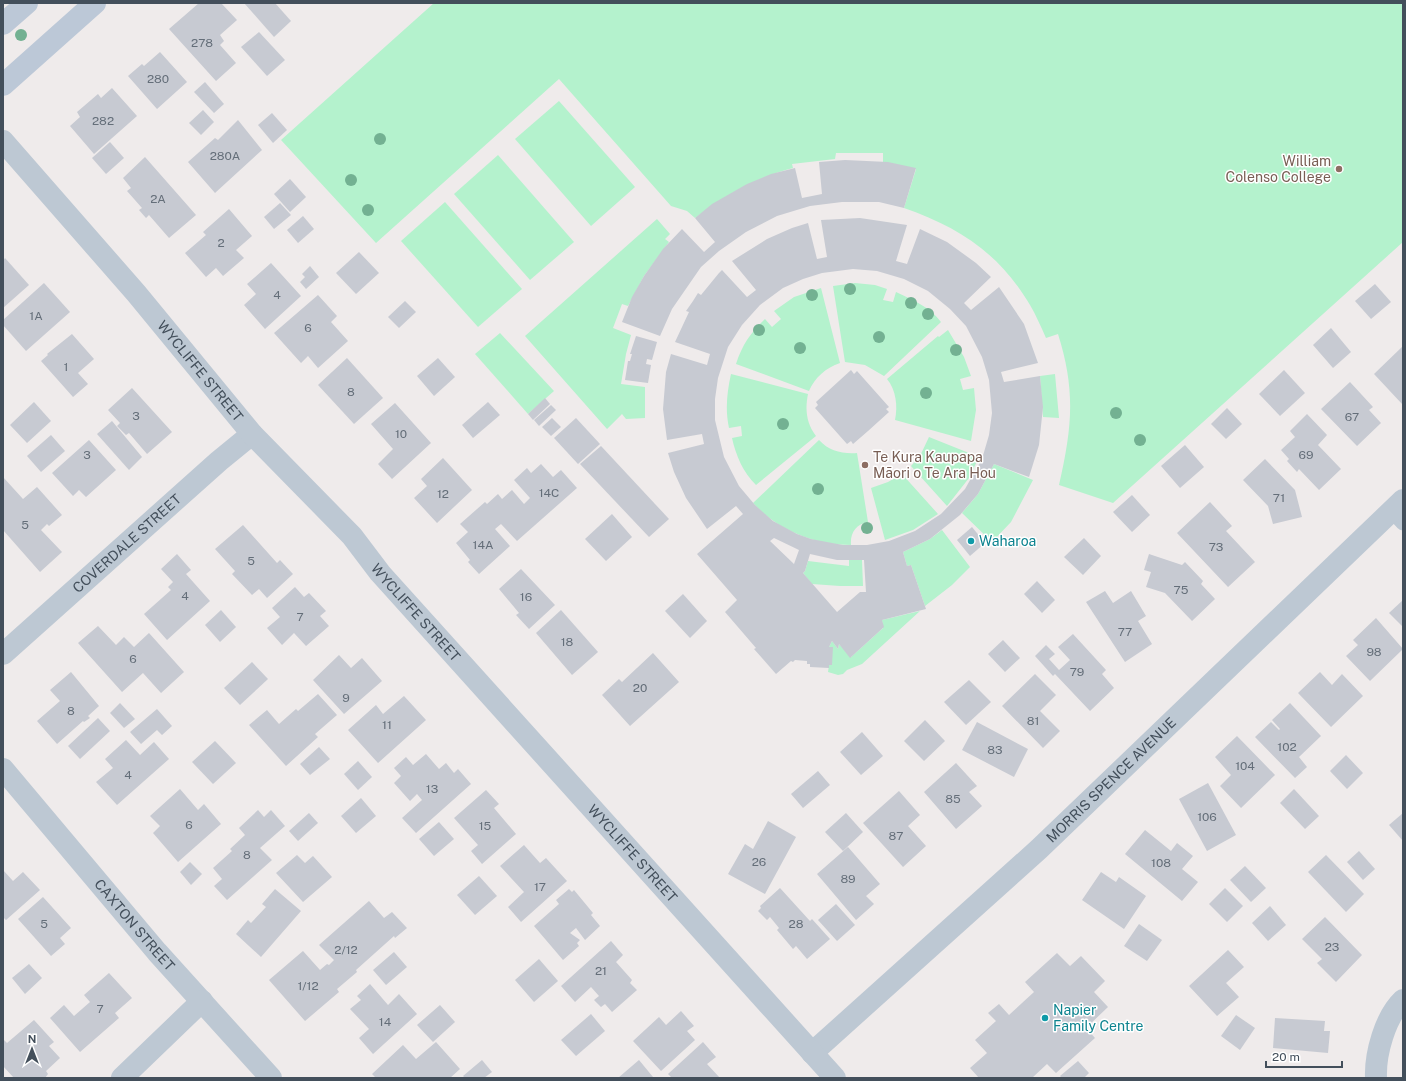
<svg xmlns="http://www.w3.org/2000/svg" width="1406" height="1081" font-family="'Public Sans',sans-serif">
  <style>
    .green { fill: #b4f2cd }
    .building { fill: #c7cad2; fill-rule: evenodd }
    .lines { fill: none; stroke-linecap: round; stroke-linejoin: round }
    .service { stroke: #bdc8d3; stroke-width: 15 }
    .minor { stroke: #bdc8d3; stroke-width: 22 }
    .tertiary { stroke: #bdc8d3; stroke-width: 22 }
    .secondary { stroke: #bcc8d7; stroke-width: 22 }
    .tree { fill: #73b192 }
    .education-dot { fill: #8d6e63; stroke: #fff; stroke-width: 1.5 }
    .culture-dot { fill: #0f9aa8; stroke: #fff; stroke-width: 1.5 }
    .labels { text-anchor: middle; stroke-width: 3; stroke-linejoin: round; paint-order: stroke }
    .number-label { font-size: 12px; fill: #646e79 }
    .education-label { font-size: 14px; fill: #785e54; stroke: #fff; text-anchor: end }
    .street-label { font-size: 14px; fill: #434f5b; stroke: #fff }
    .culture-label { font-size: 14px; fill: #0d838f; stroke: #fff; text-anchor: start }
  </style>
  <rect width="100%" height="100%" fill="#efebeb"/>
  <g class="green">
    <path d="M434 3H1403V242L1113 503 1059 485C1072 428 1076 391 1058 334L1046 338C1041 327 1036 315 1030 305 1000 254 959 227 904 208L916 169 883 162V153H836L835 159 792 164 793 168C754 178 727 195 695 218L687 211 671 206 559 79 376 243 281 140Z"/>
    <path d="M559 101 635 187 591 226 515 139Z"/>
    <path d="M498 155 574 242 530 280 454 194Z"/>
    <path d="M445 202 522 289 478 327 401 241Z"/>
    <path d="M657 219 670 234 665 239 669 242 644 276 628 306 622 304 613 328 631 335 626 354 621 384 645 387V418L626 419 622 414 607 429 525 336Z"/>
    <path d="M855 283 875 285 887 289 883 300 893 302 896 292C913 300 930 307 941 322L884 376 865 365 845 362 833 286Z"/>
    <path d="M821 288 840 363C826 368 815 377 809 391L736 364C742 345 751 332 765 319L772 327 781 319 774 311 794 297Z"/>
    <path d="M948 330 964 357 971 376 960 379 963 390 974 388 976 410 971 441 895 420C898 406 896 390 887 379L938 336 939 337Z"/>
    <path d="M500 333 554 391 528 414 475 354Z"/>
    <path d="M731 374 808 394C805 409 806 423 816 436L756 485C743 472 736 456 732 438L742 436 741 426 729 428C725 410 727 392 731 374Z"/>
    <path d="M1055 374 1059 418 1043 417 1040 376Z"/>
    <path d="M929 437 979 457 969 478 947 506 911 466 920 456Z"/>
    <path d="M819 440C829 451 842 454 857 453L868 522C856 524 850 533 851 545 815 545 777 530 753 503Z"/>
    <path d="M994 464 1033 480 1011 522 992 542 962 513 978 494Z"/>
    <path d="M902 474 938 514 913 530 885 540 871 488 888 482Z"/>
    <path d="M942 530 970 567 952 585 925 606 911 565 907 566 903 552 930 539Z"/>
    <path d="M849 560H862L863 586H840L812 584 803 573 805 571 808 561 849 566Z"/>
    <path d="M920 611 862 664 847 670 843 674 838 675 828 672 829 665H832L829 647 832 641 838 649 839 644 851 657 883 628 882 620Z"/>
  </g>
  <g class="building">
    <path d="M199 3H221L237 20 220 35 224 41 220 45 236 63 216 81 169 29Z"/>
    <path d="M244 3H275L291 21 274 37Z"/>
    <path d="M259 32 285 60 267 76 241 47Z"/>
    <path d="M160 52 187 82 157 109 128 76 142 64 144 66Z"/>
    <path d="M205 82 224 104 214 113 194 92Z"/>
    <path d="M112 88 137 116 94 154 70 126 80 117 77 112 98 94 101 98Z"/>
    <path d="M203 110 214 122 201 135 189 123Z"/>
    <path d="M272 113 287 130 273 143 258 125Z"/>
    <path d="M238 120 262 150 215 193 188 162 215 138 218 140Z"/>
    <path d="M110 142 124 158 106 174 92 158Z"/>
    <path d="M145 157 196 215 169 238 149 215 146 218 139 210 142 208 127 191 131 188 123 178Z"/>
    <path d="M845 160 888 162 916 168 904 208 879 202H842L810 206 777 216 746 232 719 251 701 267 672 309 660 336 622 322 632 297 644 276 663 249 682 229 704 252 715 242 695 218 712 204 747 184 771 174 795 168 802 198 822 194 819 162Z"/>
    <path d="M290 179 306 197 290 212 274 194Z"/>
    <path d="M280 203 291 215 274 229 264 217Z"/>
    <path d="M229 209 252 236 236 250 244 258 223 276 216 268 206 277 185 253 206 235 203 232Z"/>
    <path d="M303 216 314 229 298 243 287 230Z"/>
    <path d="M860 218 907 225 896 261 907 264 920 229 947 242 976 263 991 277 964 303 971 310 999 287 1024 324 1038 363 1001 372 1004 382 1040 376 1043 407 1039 445 1029 477 994 464 978 494 960 515 930 539 903 552 907 566 911 565 926 609 882 620 884 627 850 658 839 644 838 649 832 641 829 647H833L832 665H829V668L810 667V664H807V661L795 660 793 662 791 661 776 674 754 649 756 648 725 612 737 600 697 554 743 514 736 506 707 529 686 498 674 472 668 453 704 444 702 434 667 440 663 409 666 372 671 354 707 365 710 354 675 342 689 312 686 311 693 301 698 293 701 295 719 273 722 270 747 297 756 290 732 261 767 239 792 228 808 223 817 259 827 257 821 220ZM853 269 877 271 904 279 928 291 950 309 966 326 982 357 989 380 992 413 989 435 982 459 965 489 941 514 915 531 889 541 867 545H843L811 539 797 534 773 521 755 505 739 486 724 457 715 420V399L718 378 728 347 742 325 760 305 783 288 803 279 822 273ZM774 538 799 550 794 564 770 541ZM810 554 837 560H864L866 592H860L837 612 803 573 805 571Z"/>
    <path d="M359 252 379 273 356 294 336 273Z"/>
    <path d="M5 258 29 285 3 308V261Z"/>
    <path d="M271 263 301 296 265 329 244 305 256 294 247 284Z"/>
    <path d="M310 266 319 277 306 289 300 282 305 277 302 274Z"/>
    <path d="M44 283 70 312 26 351 3 325V320Z"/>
    <path d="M1375 284 1391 302 1371 319 1355 301Z"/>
    <path d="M318 295 337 316 331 322 348 341 318 368 308 356 301 363 274 333Z"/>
    <path d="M405 301 416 312 399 328 388 317Z"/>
    <path d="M1331 328 1351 352 1333 368 1313 345Z"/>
    <path d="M72 334 94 359 78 373 88 384 73 397 41 361 48 355 47 354Z"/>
    <path d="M636 336 657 342 652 360 647 359 646 364 651 365 648 383 625 380 628 361H630L632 354H630Z"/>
    <path d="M1403 346V405L1374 374Z"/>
    <path d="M347 358 383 398 354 424 318 385Z"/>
    <path d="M438 358 455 377 434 396 417 376Z"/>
    <path d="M851 370 854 374 857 371 889 407 886 409 889 412 868 431 853 444 851 441 847 444 815 408 818 405 816 402Z"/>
    <path d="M1284 370 1305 393 1280 416 1259 394Z"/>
    <path d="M1350 382 1373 407 1369 410 1381 423 1357 446 1321 409Z"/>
    <path d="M132 388 172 432 147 454 129 433 126 435 117 426 120 423 108 410Z"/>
    <path d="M545 398 550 404 533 420 528 414Z"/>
    <path d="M34 402 51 421 27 443 10 425Z"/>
    <path d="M488 402 500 415 473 438 462 425Z"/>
    <path d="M395 403 431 443 392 479 378 464 393 449 371 424Z"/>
    <path d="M551 405 556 410 539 426 534 420Z"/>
    <path d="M1227 408 1242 424 1226 439 1211 424Z"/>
    <path d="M1307 414 1327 435 1318 445 1341 469 1319 490 1299 469 1297 472 1287 461 1289 459 1281 450 1295 437 1290 431Z"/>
    <path d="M552 418 561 427 551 436 542 427Z"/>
    <path d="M576 418 600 444 578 464 554 438Z"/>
    <path d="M112 421 142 457 129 470 97 434Z"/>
    <path d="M51 435 65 451 41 472 27 456Z"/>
    <path d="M89 440 116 470 86 497 79 490 73 496 52 473Z"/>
    <path d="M1185 445 1204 467 1180 488 1161 466Z"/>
    <path d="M601 446 669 519 649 537 580 464Z"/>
    <path d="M443 458 472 490 437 523 414 498 427 486 421 479Z"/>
    <path d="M1265 459 1295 490 1302 517 1273 524 1268 506 1243 480Z"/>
    <path d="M541 464 553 477 561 470 577 488 517 541 501 524 495 529 510 546 479 574 468 562 470 560 456 543 468 532 460 524 485 502 487 504 498 494 502 499 512 490 524 504 530 498 514 480 527 468 531 473Z"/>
    <path d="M3 477 23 499 37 487 62 515 49 526 47 524 41 530 62 552 40 572 3 530Z"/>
    <path d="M1132 495 1150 515 1132 532 1113 512Z"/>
    <path d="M1210 502 1232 526 1226 531 1255 562 1228 587 1177 533Z"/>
    <path d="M612 514 632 537 606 561 585 539Z"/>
    <path d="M243 525 277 563 280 560 293 574 267 598 259 589 252 595 232 574 235 571 215 549Z"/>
    <path d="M972 527 985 543 970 556 957 540Z"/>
    <path d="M1084 538 1101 556 1083 575 1064 557Z"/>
    <path d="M177 554 191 570 186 574 210 601 167 640 144 614 171 590 168 587 173 582 161 569Z"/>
    <path d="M1149 554 1182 565 1185 562 1203 581 1201 584 1215 599 1192 621 1165 593 1146 587 1151 572 1144 570Z"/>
    <path d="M521 569 555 605 529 629 516 615 519 613 499 589Z"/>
    <path d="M1037 581 1055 600 1042 613 1024 594Z"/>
    <path d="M295 587 304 597 309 593 326 611 320 616 329 626 306 646 294 633 282 645 267 628 280 617 272 608Z"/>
    <path d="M1105 591 1113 603 1131 591 1146 616 1138 621 1152 644 1125 662 1086 602Z"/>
    <path d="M683 594 707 621 690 638 665 611Z"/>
    <path d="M1403 600V627L1389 613Z"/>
    <path d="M221 610 236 627 220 642 205 625Z"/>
    <path d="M561 610 598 652 572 675 536 633Z"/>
    <path d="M1376 618 1403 649 1370 681 1346 656 1358 645 1353 640Z"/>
    <path d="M98 626 116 645 124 637 134 647 149 633 184 672 161 693 143 673 122 692 78 643Z"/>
    <path d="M1073 634 1106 670 1102 674 1114 688 1090 711 1055 674 1053 676 1035 656 1046 645 1055 654 1049 659 1059 670 1070 660 1058 647Z"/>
    <path d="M1003 640 1020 658 1005 672 988 654Z"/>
    <path d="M653 653 679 682 630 726 602 695 619 679 622 682Z"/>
    <path d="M339 655 351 668 362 658 382 681 344 714 313 680Z"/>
    <path d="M252 662 268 679 240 705 224 688Z"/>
    <path d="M71 672 99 706 88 716 90 718 84 722 83 721 57 744 37 721 60 701 50 690Z"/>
    <path d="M1320 672 1332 685 1342 674 1363 696 1331 727 1298 693Z"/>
    <path d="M1035 674 1056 695 1040 711 1060 731 1043 748 1002 706Z"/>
    <path d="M969 680 991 702 966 725 944 702Z"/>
    <path d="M318 694 337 715 315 734 318 737 286 766 249 725 267 710 279 724 296 709 298 711Z"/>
    <path d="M404 696 426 720 378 763 348 730 376 705 383 714Z"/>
    <path d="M120 703 135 719 124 728 110 713Z"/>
    <path d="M1290 703 1321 736 1299 757 1307 767 1295 778 1255 737 1271 722 1279 730 1280 729 1272 720Z"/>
    <path d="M157 709 172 726 162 735 157 730 141 744 130 732Z"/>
    <path d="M98 718 110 731 80 759 68 746Z"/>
    <path d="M925 720 945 741 924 761 904 741Z"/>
    <path d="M977 722 1028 749 1014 777 962 750Z"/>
    <path d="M862 732 883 756 861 775 840 752Z"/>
    <path d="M1237 736 1275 775 1241 808 1220 786 1231 775 1215 757Z"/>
    <path d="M126 740 140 755 154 742 169 759 117 805 96 782 113 768 105 759Z"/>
    <path d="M215 741 236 763 213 784 192 762Z"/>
    <path d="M319 747 330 759 310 775 300 764Z"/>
    <path d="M426 754 439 769 446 763 454 773 458 769 471 784 416 833 402 818 422 800 417 794 410 801 394 783 401 776 394 768 406 757 413 765Z"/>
    <path d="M1346 755 1363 773 1347 789 1330 771Z"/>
    <path d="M358 761 372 777 358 790 344 774Z"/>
    <path d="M956 763 977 786 969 792 982 806 956 829 924 792Z"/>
    <path d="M818 771 830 785 803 808 791 794Z"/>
    <path d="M1208 783 1236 835 1207 851 1179 799Z"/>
    <path d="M180 789 198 810 204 804 221 824 178 862 153 833 160 826 150 816Z"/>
    <path d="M1294 789 1319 816 1305 829 1280 803Z"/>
    <path d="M486 790 499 804 494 808 516 834 482 864 471 851 478 845 454 818Z"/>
    <path d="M899 791 920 815 908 826 926 846 903 867 863 823Z"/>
    <path d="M361 798 376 816 356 833 341 816Z"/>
    <path d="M258 810 264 817 271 810 285 826 260 848 272 860 227 900 214 886 222 879 213 868 232 851 230 849 245 835 239 828Z"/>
    <path d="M309 813 318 823 298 841 289 831Z"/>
    <path d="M846 813 863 832 843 851 825 832Z"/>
    <path d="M1403 813V841L1389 825Z"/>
    <path d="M768 821 796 837 765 894 728 874 745 844 753 849Z"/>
    <path d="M439 822 454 839 434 856 419 839Z"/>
    <path d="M1145 830 1171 851 1177 843 1193 856 1182 869 1198 882 1182 901 1125 854Z"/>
    <path d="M524 845 540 863 546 858 567 881 521 922 508 907 524 892 500 866Z"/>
    <path d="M848 847 880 884 866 896 874 904 856 920 817 874Z"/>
    <path d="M1359 851 1375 869 1363 880 1347 862Z"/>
    <path d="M297 855 305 863 313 856 332 877 303 902 276 873Z"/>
    <path d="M1326 855 1364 894 1346 912 1308 872Z"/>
    <path d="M190 862 202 874 191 885 180 872Z"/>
    <path d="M1245 866 1266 888 1251 902 1230 880Z"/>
    <path d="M3 870 13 881 23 872 40 890 6 920 3 917Z"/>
    <path d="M1101 872 1116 882 1119 877 1146 896 1124 929 1082 900Z"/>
    <path d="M479 876 497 896 475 915 457 895Z"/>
    <path d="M780 888 810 921 812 919 830 939 807 959 796 946 793 949 777 930 779 928 770 917 767 920 758 911 761 908 760 906Z"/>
    <path d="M1225 888 1243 906 1227 922 1209 904Z"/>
    <path d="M275 889 301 911 261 957 236 934 248 920 251 923 266 907 262 904Z"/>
    <path d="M569 889 572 892 574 890 593 913 591 915 600 926 585 940 576 928 570 933 580 940 577 943 579 946 563 960 534 926 559 904 556 900Z"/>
    <path d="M43 897 71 928 60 938 65 944 51 956 18 919Z"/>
    <path d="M369 901 384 918 392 912 407 928 395 938 394 936 356 970 357 972 337 989 339 992 305 1021 269 980 303 951 320 970 327 964 329 965 334 960 319 945Z"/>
    <path d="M836 904 855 925 837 941 818 920Z"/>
    <path d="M1270 906 1286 925 1268 941 1252 923Z"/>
    <path d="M1325 917 1362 955 1336 982 1317 963 1322 959 1302 939Z"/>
    <path d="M1139 924 1162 940 1147 961 1124 946Z"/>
    <path d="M611 941 623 955 616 962 632 980 630 983 637 990 612 1012 605 1004 601 1007 594 1000 599 996 591 987 575 1002 561 986Z"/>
    <path d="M1228 950 1244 967 1226 983 1239 997 1217 1016 1189 986Z"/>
    <path d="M394 952 407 967 386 985 373 970Z"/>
    <path d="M1057 953 1070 966 1081 956 1105 981 1094 992 1108 1007 1086 1028 1095 1038 1056 1073 1047 1064 1032 1078H979L970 1068 987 1053 975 1040 996 1021 988 1013 999 1004 1009 1015 1034 992 1025 982Z"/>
    <path d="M539 959 558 981 534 1002 515 980Z"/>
    <path d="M29 964 42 978 25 994 12 978Z"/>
    <path d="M109 973 132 998 115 1013 119 1018 80 1052 50 1018 64 1005 74 1016 90 1002 84 995Z"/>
    <path d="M370 984 388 1005 399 994 417 1014 373 1054 359 1038 369 1029 350 1009 361 1000 357 996Z"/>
    <path d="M440 1005 455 1022 433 1042 417 1025Z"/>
    <path d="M681 1011 694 1026 687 1031 695 1040 661 1071 633 1041 659 1017 666 1025Z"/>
    <path d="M591 1014 605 1031 576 1056 561 1040Z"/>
    <path d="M1236 1015 1255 1028 1240 1050 1221 1036Z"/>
    <path d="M1275 1018 1325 1021 1324 1031H1330L1328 1053 1273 1048Z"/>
    <path d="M34 1020 54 1042 49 1046 60 1058 46 1071 48 1074 45 1078H14L3 1066V1039L7 1043Z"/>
    <path d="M436 1042 460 1069 450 1078H376L372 1074 403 1045 416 1059Z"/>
    <path d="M703 1042 716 1057 707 1064 720 1078H672L668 1074Z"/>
    <path d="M482 1060 492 1072 484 1078H465L463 1076Z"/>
    <path d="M639 1060 653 1077 618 1078Z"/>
    <path d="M1078 1061 1089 1073 1084 1078H1062L1060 1076Z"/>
  </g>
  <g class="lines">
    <path class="service" d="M1392 511 1403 523"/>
    <g class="minor">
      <path id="s1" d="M3 654 219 461 252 434"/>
      <path id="s2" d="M3 769 157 952 271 1078"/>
      <path id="s3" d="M812 1053 1039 849 1403 500"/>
      <path d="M122 1078 202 1001"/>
      <path d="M1376 1078C1375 1054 1385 1017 1403 1000"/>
    </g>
    <path class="tertiary" id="s4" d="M3 141 136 293 252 434 352 536 380 573 835 1078"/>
    <g class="secondary">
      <path d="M3 24 27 3"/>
      <path d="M3 85 95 3"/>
    </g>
  </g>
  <g class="tree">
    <circle cx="21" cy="35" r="6"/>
    <circle cx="380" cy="139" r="6"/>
    <circle cx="351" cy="180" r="6"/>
    <circle cx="368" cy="210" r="6"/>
    <circle cx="850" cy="289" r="6"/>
    <circle cx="812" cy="295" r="6"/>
    <circle cx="911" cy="303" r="6"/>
    <circle cx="928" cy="314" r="6"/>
    <circle cx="759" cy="330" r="6"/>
    <circle cx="879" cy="337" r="6"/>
    <circle cx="800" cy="348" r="6"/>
    <circle cx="956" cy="350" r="6"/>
    <circle cx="926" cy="393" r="6"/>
    <circle cx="1116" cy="413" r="6"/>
    <circle cx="783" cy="424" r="6"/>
    <circle cx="1140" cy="440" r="6"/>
    <circle cx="818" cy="489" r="6"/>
    <circle cx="867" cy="528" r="6"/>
  </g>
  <g class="education-dot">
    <circle cx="1339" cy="169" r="4"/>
    <circle cx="865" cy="465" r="4"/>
  </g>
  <g class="culture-dot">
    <circle cx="971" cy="541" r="4"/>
    <circle cx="1045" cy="1018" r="4"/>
  </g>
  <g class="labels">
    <g class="number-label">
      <text x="202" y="47">278</text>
      <text x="158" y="83">280</text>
      <text x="103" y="125">282</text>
      <text x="225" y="160">280A</text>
      <text x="158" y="203">2A</text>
      <text x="221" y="247">2</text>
      <text x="277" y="299">4</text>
      <text x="36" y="320">1A</text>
      <text x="308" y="332">6</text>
      <text x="66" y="371">1</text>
      <text x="351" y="396">8</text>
      <text x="136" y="420">3</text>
      <text x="1352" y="421">67</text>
      <text x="401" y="438">10</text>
      <text x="87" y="459">3</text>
      <text x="1306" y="459">69</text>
      <text x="549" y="497">14C</text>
      <text x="443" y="498">12</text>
      <text x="1279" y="502">71</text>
      <text x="25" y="529">5</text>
      <text x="483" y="549">14A</text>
      <text x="1216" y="551">73</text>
      <text x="251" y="565">5</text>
      <text x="1181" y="594">75</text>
      <text x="185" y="600">4</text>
      <text x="526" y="601">16</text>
      <text x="300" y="621">7</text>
      <text x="1125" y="636">77</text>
      <text x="567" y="646">18</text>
      <text x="1374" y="656">98</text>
      <text x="133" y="663">6</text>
      <text x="1077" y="676">79</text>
      <text x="640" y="692">20</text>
      <text x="346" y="702">9</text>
      <text x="71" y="715">8</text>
      <text x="1033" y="725">81</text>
      <text x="387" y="729">11</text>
      <text x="1287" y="751">102</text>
      <text x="995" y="754">83</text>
      <text x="1245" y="770">104</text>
      <text x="128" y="779">4</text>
      <text x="432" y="793">13</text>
      <text x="953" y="803">85</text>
      <text x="1207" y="821">106</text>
      <text x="189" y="829">6</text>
      <text x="485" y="830">15</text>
      <text x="896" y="840">87</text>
      <text x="247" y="859">8</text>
      <text x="759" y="866">26</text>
      <text x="1161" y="867">108</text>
      <text x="848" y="883">89</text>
      <text x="540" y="891">17</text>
      <text x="44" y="928">5</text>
      <text x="796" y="928">28</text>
      <text x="1332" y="951">23</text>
      <text x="346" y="954">2/12</text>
      <text x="601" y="975">21</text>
      <text x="308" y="990">1/12</text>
      <text x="100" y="1013">7</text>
      <text x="385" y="1026">14</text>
    </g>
    <g class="education-label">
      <text x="1331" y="166">William<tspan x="1331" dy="16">Colenso College</tspan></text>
      <text x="873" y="462" text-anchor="start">Te Kura Kaupapa<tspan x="873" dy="16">Māori o Te Ara Hou</tspan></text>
    </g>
    <g class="street-label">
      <text dy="5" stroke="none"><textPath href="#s4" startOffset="303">WYCLIFFE STREET</textPath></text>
      <text dy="5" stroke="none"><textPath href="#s1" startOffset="166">COVERDALE STREET</textPath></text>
      <text dy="5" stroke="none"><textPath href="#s4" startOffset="627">WYCLIFFE STREET</textPath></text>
      <text dy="5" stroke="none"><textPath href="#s3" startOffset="405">MORRIS SPENCE AVENUE</textPath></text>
      <text dy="5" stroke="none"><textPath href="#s4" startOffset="951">WYCLIFFE STREET</textPath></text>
      <text dy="5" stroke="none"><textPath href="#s2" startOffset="204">CAXTON STREET</textPath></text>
    </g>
    <g class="culture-label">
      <text x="979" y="546">Waharoa</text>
      <text x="1053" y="1015">Napier<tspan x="1053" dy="16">Family Centre</tspan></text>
    </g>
  </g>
  <rect width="1406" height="1081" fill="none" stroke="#434f5b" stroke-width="8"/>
  <g transform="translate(32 1049)" stroke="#ffffff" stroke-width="3" paint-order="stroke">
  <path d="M0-3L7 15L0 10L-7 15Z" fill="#434f5b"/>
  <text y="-6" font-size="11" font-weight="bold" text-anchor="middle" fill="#434f5b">N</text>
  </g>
  <path d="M1266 1061v6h76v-6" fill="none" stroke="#434f5b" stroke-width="2"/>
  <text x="1272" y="1061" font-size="12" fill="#434f5b" stroke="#ffffff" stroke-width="3" paint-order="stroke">20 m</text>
</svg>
